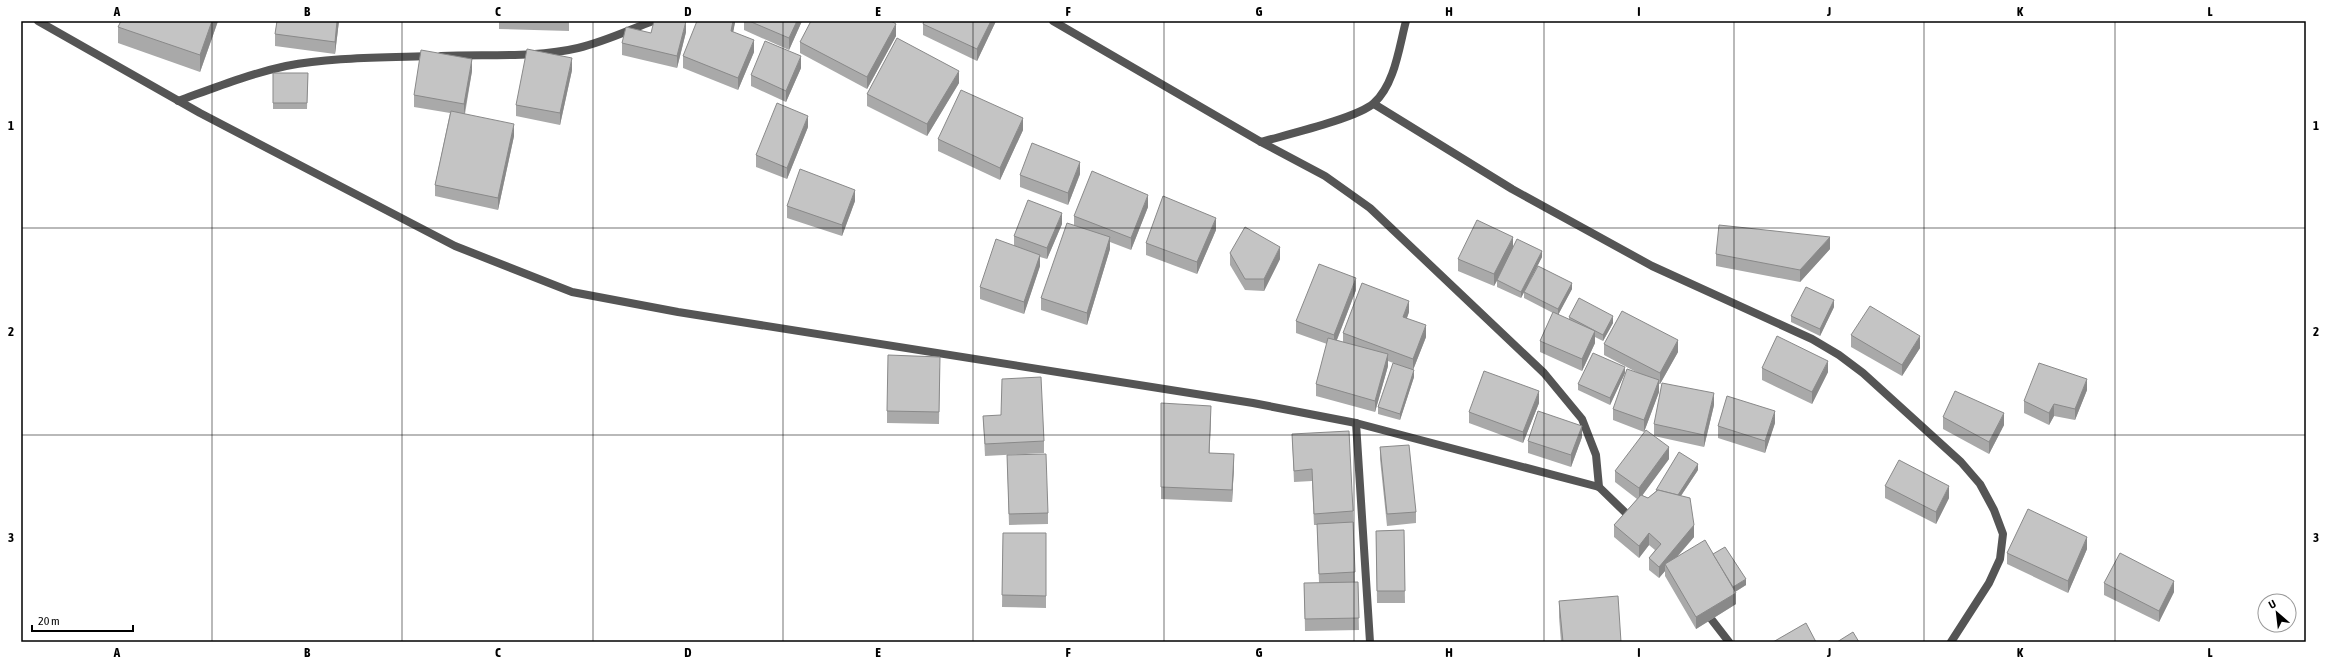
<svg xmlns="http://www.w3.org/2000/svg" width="2327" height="663" font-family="'Asap Condensed',sans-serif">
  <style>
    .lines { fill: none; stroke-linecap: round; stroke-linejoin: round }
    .minor { stroke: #555; stroke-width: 8 }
    .wall { fill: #a9a9a9 }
    .shaded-wall { fill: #898989 }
    .building { fill: #c4c4c4; stroke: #898989 }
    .grid { fill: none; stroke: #000; stroke-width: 1; stroke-opacity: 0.55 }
    .neatline { fill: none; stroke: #000; stroke-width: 1.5 }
    .grid-label { font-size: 13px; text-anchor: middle; font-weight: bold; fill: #000 }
  </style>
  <rect width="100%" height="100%" fill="#fff"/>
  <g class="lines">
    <g class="minor">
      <path d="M38 21 200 113 455 246 572 292 678 312 1253 403 1356 423 1599 487 1633 520"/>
      <path d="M1053 21 1261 142 1325 176 1370 208 1544 373 1582 419 1596 455 1599 487"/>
      <path d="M441 56C485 54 536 58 578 48 604 42 629 30 653 21"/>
      <path d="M178 101C214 88 249 74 286 66 333 57 382 58 429 56"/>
      <path d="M1374 104 1512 189 1652 266 1812 339 1839 355 1863 373 1961 462 1980 484 1994 510 2003 534 2000 559 1989 583 1951 642"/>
      <path d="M1261 142C1285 135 1358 118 1374 103 1395 84 1399 47 1406 21"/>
      <path d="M1356 423 1370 642"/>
      <path d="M1705 611 1729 642"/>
    </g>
  </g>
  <g class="wall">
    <path d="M121 21H218L200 72 118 43V27Z"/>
    <path d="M277 21H339L335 54 275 46V34Z"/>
    <path d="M499 21H569V31L499 29Z"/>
    <path d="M735 21 733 32 754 52 738 90 683 68V56Z"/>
    <path d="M744 21H802L789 50 744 30Z"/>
    <path d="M924 21H996L977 61 923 35V24Z"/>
    <path d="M686 32 677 68 622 55V43L651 33Z"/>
    <path d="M896 36 867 89 800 53V42Z"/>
    <path d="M801 68 786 102 751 86V75Z"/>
    <path d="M572 70 560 125 516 116V105Z"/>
    <path d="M472 71 465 114 514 136 498 210 435 196V185L450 113 414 107V95Z"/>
    <path d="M273 73H308L307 109H273Z"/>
    <path d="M959 83 927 136 867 106V94Z"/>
    <path d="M808 127 787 179 756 167V155Z"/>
    <path d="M1023 130 1000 180 938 151V139Z"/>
    <path d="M1080 174 1068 205 1020 187V175Z"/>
    <path d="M855 201 842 236 787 218V206Z"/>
    <path d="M1148 207 1131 250 1110 242V249L1087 325 1041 310V298L1074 225V216Z"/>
    <path d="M1062 224 1047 259 1040 257V266L1024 314 980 299V287L1014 246V236Z"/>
    <path d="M1216 230 1197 274 1146 255V243Z"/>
    <path d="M1513 247 1542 257 1521 298 1497 287V281L1494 286 1458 271V259Z"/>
    <path d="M1830 249 1800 282 1716 266V254Z"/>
    <path d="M1230 253 1280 259 1264 291 1245 290 1230 265Z"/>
    <path d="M1572 289 1558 315 1569 320V317L1613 323 1603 341 1595 337V343L1582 371 1540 352V341L1553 313 1524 298V292Z"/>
    <path d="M1356 290 1337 340 1343 342V333L1409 312 1407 318 1426 337 1413 370 1414 377 1400 420 1378 414V407L1404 367 1388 361V366L1375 412 1316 396V384L1327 344 1296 333V321Z"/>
    <path d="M1834 307 1820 336 1791 322V316Z"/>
    <path d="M1851 335 1920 348 1902 376 1851 347Z"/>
    <path d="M1604 344 1678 352 1660 384H1659V392L1644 432 1613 420V409L1638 373 1604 355Z"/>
    <path d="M940 368 939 424 887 423V411Z"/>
    <path d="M1762 368 1828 372 1812 404 1762 380Z"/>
    <path d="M1625 373 1610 405 1578 390V384Z"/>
    <path d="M2087 390 2075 420 2054 416 2049 425 2024 413V401Z"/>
    <path d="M1161 403 1211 417 1209 453 1234 466 1232 502 1161 499Z"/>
    <path d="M1539 403 1523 443 1469 423V412Z"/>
    <path d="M1714 405 1704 447 1654 436 1669 459 1642 495 1648 498 1656 491V490L1698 470 1681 496 1694 537 1678 556 1713 554 1746 585 1735 592 1736 604 1696 629 1665 576V571L1659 578 1649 570V558L1655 550 1649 545 1639 558 1614 537V525L1637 499 1615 482V471L1654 436V424Z"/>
    <path d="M983 416 1044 441V453L985 456Z"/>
    <path d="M1943 417 2004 425 1989 454 1943 429Z"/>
    <path d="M1775 423 1765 453 1718 438V426Z"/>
    <path d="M1292 434 1353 511 1355 582H1358L1359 630 1305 631 1304 583H1319L1317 525H1314L1312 481 1294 482Z"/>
    <path d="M1582 437 1571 467 1528 453V441Z"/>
    <path d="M1380 447 1416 512V523L1387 526 1380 459Z"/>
    <path d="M1007 455 1048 513V524L1009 525Z"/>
    <path d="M1885 486 1949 498 1936 524 1885 498Z"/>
    <path d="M1404 530 1405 603H1377L1376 531Z"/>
    <path d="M1003 533H1046V608L1002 607Z"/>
    <path d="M2087 549 2068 593 2007 564V553Z"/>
    <path d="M2104 583 2174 592 2159 622 2104 595Z"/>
    <path d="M1559 601 1621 642H1561L1559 617Z"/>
  </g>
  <g class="shaded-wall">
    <path d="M212 21H218L200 72V55Z"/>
    <path d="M337 21H339L335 54V42Z"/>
    <path d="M686 21V32L677 68V56Z"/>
    <path d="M733 21H735V23L731 43V31Z"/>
    <path d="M797 21H802L789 50V38Z"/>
    <path d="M991 21H996L977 61V49Z"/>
    <path d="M896 24V36L867 89V77Z"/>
    <path d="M754 40V52L738 90V78Z"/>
    <path d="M801 56V68L786 102V91Z"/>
    <path d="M572 58V70L560 125V113Z"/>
    <path d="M472 59V71L464 115V104Z"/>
    <path d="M959 71V83L927 136V124Z"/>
    <path d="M808 116V127L787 179V168Z"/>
    <path d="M1023 118V130L1000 180V168Z"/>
    <path d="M514 124V136L498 210V198Z"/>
    <path d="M1080 162V174L1068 205V193Z"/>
    <path d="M855 190V201L842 236V225Z"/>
    <path d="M1148 195V207L1131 250V238Z"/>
    <path d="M1062 213V224L1047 259V248Z"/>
    <path d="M1216 218V230L1197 274V262Z"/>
    <path d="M1110 237V249L1087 325V313Z"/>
    <path d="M1513 237V249L1494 286V274Z"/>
    <path d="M1830 237V249L1800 282V270Z"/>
    <path d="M1280 247V259L1264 291V279Z"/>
    <path d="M1542 251V257L1521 298V292Z"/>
    <path d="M1040 255V266L1024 314V302Z"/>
    <path d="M1356 278V290L1334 347V335Z"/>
    <path d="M1572 283V289L1558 315V309Z"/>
    <path d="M1834 300V307L1820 336V329Z"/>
    <path d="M1409 301V312L1403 328V317Z"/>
    <path d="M1613 316V323L1603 341V335Z"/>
    <path d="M1426 325V337L1413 370V359Z"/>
    <path d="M1595 331V343L1582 371V359Z"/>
    <path d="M1920 336V348L1902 376V365Z"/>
    <path d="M1678 340V352L1660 384V373Z"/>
    <path d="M1388 354V366L1375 412V401Z"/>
    <path d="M1828 361V372L1812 404V392Z"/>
    <path d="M1625 367V373L1610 405V398Z"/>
    <path d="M1414 370V377L1400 420V414Z"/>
    <path d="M2087 379V390L2075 420V409Z"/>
    <path d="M1659 380V392L1644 432V420Z"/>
    <path d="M1539 391V403L1523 443V432Z"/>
    <path d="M1714 393V405L1704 447V435Z"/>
    <path d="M2054 404V416L2049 425V413Z"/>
    <path d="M1211 406V417L1209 465V453Z"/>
    <path d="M1775 411V423L1765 453V441Z"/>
    <path d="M2004 413V425L1989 454V442Z"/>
    <path d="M1582 426V437L1571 467V455Z"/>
    <path d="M1669 447V459L1639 500V488Z"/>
    <path d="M1234 454V466L1232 502V490Z"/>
    <path d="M1698 464V470L1674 506V499Z"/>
    <path d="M1949 486V498L1936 524V512Z"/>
    <path d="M1694 525V537L1667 568 1665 564V571L1659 578V567Z"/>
    <path d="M1649 533V545L1639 558V546Z"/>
    <path d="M2087 537V549L2068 593V581Z"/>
    <path d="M1746 579V585L1730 595V589Z"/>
    <path d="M2174 581V592L2159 622V611Z"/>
    <path d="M1736 593V604L1696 629V617Z"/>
  </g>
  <g class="building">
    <path d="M121 21H212L200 55 118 27Z"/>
    <path d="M277 21H337L335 42 275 34Z"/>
    <path d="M654 21H686L677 56 622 43 626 27 651 33Z"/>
    <path d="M697 21H733L731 31 754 40 738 78 683 56Z"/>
    <path d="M749 21H797L789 38Z"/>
    <path d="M811 21H891L896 24 867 77 800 42Z"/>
    <path d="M924 21H991L977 49 923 24Z"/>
    <path d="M897 38 959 71 927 124 867 94Z"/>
    <path d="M765 41 801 56 786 91 751 75Z"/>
    <path d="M527 49 572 58 560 113 516 105Z"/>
    <path d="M421 50 472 59 464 104 414 95Z"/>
    <path d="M273 73H308L307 103H273Z"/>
    <path d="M961 90 1023 118 1000 168 938 139Z"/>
    <path d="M777 103 808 116 787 168 756 155Z"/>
    <path d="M451 111 514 124 498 198 435 185Z"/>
    <path d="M1032 143 1080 162 1068 193 1020 175Z"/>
    <path d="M800 169 855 190 842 225 787 206Z"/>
    <path d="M1092 171 1148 195 1131 238 1074 216Z"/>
    <path d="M1163 196 1216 218 1197 262 1146 243Z"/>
    <path d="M1028 200 1062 213 1047 248 1014 236Z"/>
    <path d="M1477 220 1513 237 1494 274 1458 259Z"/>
    <path d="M1067 223 1110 237 1087 313 1041 298Z"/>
    <path d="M1719 225 1830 237 1800 270 1716 254Z"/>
    <path d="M1245 227 1280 247 1264 279H1245L1230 253Z"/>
    <path d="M996 239 1040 255 1024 302 980 287Z"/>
    <path d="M1517 239 1542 251 1521 292 1497 280Z"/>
    <path d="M1319 264 1356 278 1334 335 1296 321Z"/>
    <path d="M1538 266 1572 283 1558 309 1524 292Z"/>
    <path d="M1362 283 1409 301 1403 317 1426 325 1413 359 1343 333Z"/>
    <path d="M1806 287 1834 300 1820 329 1791 316Z"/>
    <path d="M1579 298 1613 316 1603 335 1569 317Z"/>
    <path d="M1870 306 1920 336 1902 365 1851 335Z"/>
    <path d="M1622 311 1678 340 1660 373 1604 344Z"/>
    <path d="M1553 312 1595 331 1582 359 1540 341Z"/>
    <path d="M1777 336 1828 361 1812 392 1762 368Z"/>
    <path d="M1328 338 1388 354 1375 401 1316 384Z"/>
    <path d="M1593 353 1625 367 1610 398 1578 384Z"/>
    <path d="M888 355 940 357 939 412 887 411Z"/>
    <path d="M1393 363 1414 370 1400 414 1378 407Z"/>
    <path d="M2039 363 2087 379 2075 409 2054 404 2049 413 2024 401Z"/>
    <path d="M1627 369 1659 380 1644 420 1613 409Z"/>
    <path d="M1484 371 1539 391 1523 432 1469 412Z"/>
    <path d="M1041 377 1044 441 985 444 983 416 1001 415 1002 379Z"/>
    <path d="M1662 383 1714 393 1704 435 1654 424Z"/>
    <path d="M1955 391 2004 413 1989 442 1943 417Z"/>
    <path d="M1727 396 1775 411 1765 441 1718 426Z"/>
    <path d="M1161 403 1211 406 1209 453 1234 454 1232 490 1161 487Z"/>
    <path d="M1538 411 1582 426 1571 455 1528 441Z"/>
    <path d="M1646 430 1669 447 1639 488 1615 471Z"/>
    <path d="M1349 431 1353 511 1314 514 1312 469 1294 471 1292 434Z"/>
    <path d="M1409 445 1416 512 1387 514 1380 447Z"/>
    <path d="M1679 452 1698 464 1678 495 1658 490H1656Z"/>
    <path d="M1046 454 1048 513 1009 514 1007 455Z"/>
    <path d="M1899 460 1949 486 1936 512 1885 486Z"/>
    <path d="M1658 490 1690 498 1694 525 1659 567 1649 558 1661 544 1649 533 1639 546 1614 525 1641 495 1648 498Z"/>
    <path d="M2028 509 2087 537 2068 581 2007 553Z"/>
    <path d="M1353 522 1355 572 1319 574 1317 524Z"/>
    <path d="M1404 530 1405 591H1377L1376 531Z"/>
    <path d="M1003 533H1046V596L1002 595Z"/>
    <path d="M1705 540 1736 593 1696 617 1665 564Z"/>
    <path d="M1725 547 1746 579 1733 587 1713 554Z"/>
    <path d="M2120 553 2174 581 2159 611 2104 583Z"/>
    <path d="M1358 582 1359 618 1305 619 1304 583Z"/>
    <path d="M1618 596 1621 642H1563L1559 601Z"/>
    <path d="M1806 623 1816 642H1773Z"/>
    <path d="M1853 632 1859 642H1837Z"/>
  </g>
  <path class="grid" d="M212 21V642M402 21V642M593 21V642M783 21V642M973 21V642M1164 21V642M1354 21V642M1544 21V642M1734 21V642M1924 21V642M2115 21V642M21 228H2306M21 435H2306"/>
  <rect width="2327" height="663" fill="none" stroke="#ffffff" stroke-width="44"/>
  <g transform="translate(2277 613) rotate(332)"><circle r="19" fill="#ffffff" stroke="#999999"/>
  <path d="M0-3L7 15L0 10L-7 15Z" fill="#000000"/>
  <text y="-6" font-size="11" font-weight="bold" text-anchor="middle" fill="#000000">U</text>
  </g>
  <path d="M32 625v6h101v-6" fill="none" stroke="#000000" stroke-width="2"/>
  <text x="38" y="625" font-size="12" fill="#000000" stroke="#ffffff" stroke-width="3" paint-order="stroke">20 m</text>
  <rect x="22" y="22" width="2283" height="619" class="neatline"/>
  <g class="grid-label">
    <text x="117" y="16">A</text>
    <text x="307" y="16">B</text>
    <text x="498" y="16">C</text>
    <text x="688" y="16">D</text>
    <text x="878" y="16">E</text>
    <text x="1068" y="16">F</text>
    <text x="1259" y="16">G</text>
    <text x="1449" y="16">H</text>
    <text x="1639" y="16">I</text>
    <text x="1829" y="16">J</text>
    <text x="2020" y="16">K</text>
    <text x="2210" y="16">L</text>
    <text x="11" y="130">1</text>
    <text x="2316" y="130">1</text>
    <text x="11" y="336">2</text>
    <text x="2316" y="336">2</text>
    <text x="11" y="542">3</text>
    <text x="2316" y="542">3</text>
    <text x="117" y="657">A</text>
    <text x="307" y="657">B</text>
    <text x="498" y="657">C</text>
    <text x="688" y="657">D</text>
    <text x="878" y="657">E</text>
    <text x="1068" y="657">F</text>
    <text x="1259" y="657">G</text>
    <text x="1449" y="657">H</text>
    <text x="1639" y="657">I</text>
    <text x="1829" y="657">J</text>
    <text x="2020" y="657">K</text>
    <text x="2210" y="657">L</text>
  </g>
</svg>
